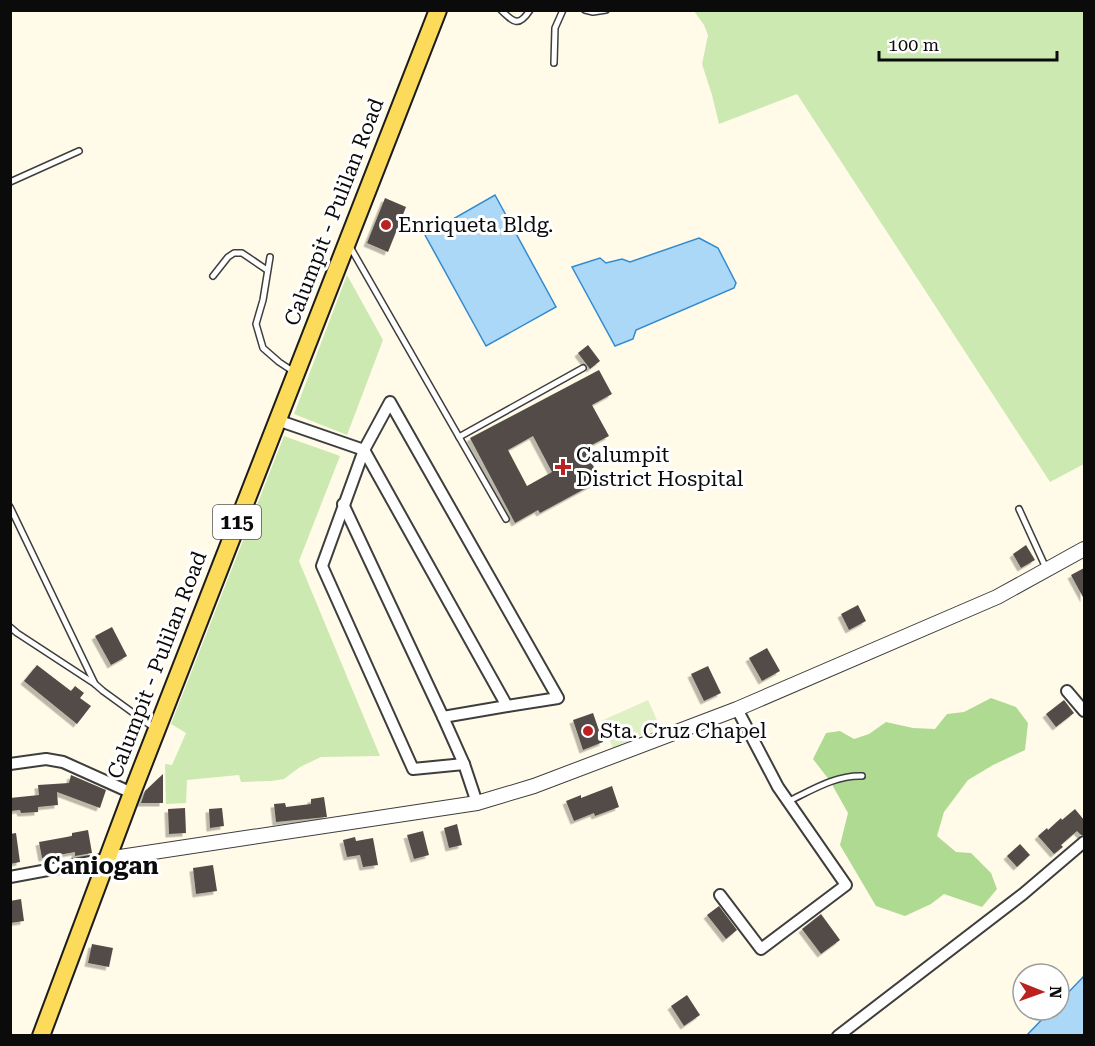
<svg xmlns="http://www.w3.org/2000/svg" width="1095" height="1046" font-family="'Roboto Serif',serif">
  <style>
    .green { fill: #cde9b2 }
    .forest { fill: #afda91 }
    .pitch { fill: #dff0c4 }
    .water { fill: #acd8f7; stroke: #328ad0; stroke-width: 1.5 }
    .building { fill: #534c47; fill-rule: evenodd; filter: url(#shadow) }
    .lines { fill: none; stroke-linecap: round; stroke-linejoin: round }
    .service-casing { stroke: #3e3e3e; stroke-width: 8 }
    .minor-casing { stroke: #3e3e3e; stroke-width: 14 }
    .tertiary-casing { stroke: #3e3e3e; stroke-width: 16 }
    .primary-casing { stroke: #1c1c1c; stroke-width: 20 }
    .service { stroke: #fff; stroke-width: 5 }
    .minor { stroke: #fff; stroke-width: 10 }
    .tertiary { stroke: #fff; stroke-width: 14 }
    .primary { stroke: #fcdb5b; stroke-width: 16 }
    .poi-dot { fill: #bc2122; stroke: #fff; stroke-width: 2 }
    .labels { text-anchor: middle; stroke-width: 6; stroke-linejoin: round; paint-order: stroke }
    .shield { fill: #fff; stroke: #545454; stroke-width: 1.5 }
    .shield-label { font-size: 20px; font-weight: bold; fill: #0b0b0b }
    .street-label { font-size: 21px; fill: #0b0b0b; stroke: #fff }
    .poi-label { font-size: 21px; fill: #0b0b0b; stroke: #fff; text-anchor: start }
    .quarter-label { font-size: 24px; font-weight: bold; fill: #0b0b0b; stroke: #fff }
  </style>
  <defs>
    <filter id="shadow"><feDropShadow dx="-3.5" dy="3.5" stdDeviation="0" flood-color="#0004"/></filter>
  </defs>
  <rect width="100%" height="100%" fill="#fffbe8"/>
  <g class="green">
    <path d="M694 11H1084V464L1050 482 797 94 719 124 712 95 702 64 708 35 704 25Z"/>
    <path d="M347 275 383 340 347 435 294 414Z"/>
    <path d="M284 436 340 456 299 561 380 756 321 757 300 767 284 779 271 781 241 782 239 775 187 780 186 803 166 804 165 764 172 765 186 733 171 724Z"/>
  </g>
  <path class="forest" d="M991 698 1016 707 1028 723 1025 750 993 765 968 780 944 812 937 836 956 852 971 853 991 873 997 889 982 907 944 894 931 904 905 916 876 906 840 845 848 813 830 781 813 759 826 733 840 731 854 739 869 734 886 722 913 728 935 729 947 714 964 712Z"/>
  <path class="pitch" d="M648 700 660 727 613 748 601 721Z"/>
  <g class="water">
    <path d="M495 195 556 307 486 346 425 235Z"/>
    <path d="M699 238 718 248 736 283 734 288 636 330 633 339 615 346 572 267 600 258 606 263 622 259 630 262Z"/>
    <path d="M1084 976V1035H1027L1051 1010H1059V1002Z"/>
  </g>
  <g class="building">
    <path d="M385 198 406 207 388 252 367 243Z"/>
    <path d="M588 345 600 361 590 369 578 353Z"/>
    <path d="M599 370 612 394 592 405 609 436 584 449 601 480 540 513 538 510 515 523 470 438ZM533 436 552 472 527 486 508 450Z"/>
    <path d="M1026 545 1035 560 1021 568 1013 554Z"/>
    <path d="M1084 568V599L1071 575Z"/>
    <path d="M858 605 866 621 849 630 841 614Z"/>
    <path d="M112 627 127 656 111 665 95 636Z"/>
    <path d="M767 648 780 671 762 681 749 658Z"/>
    <path d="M37 665 71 691 75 686 84 693 80 698 91 706 77 724 24 681Z"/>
    <path d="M708 666 721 693 704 701 691 674Z"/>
    <path d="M1064 700 1074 713 1056 727 1046 714Z"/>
    <path d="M593 713 603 742 583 750 573 720Z"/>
    <path d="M163 774V803H141L145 791Z"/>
    <path d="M71 775 106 790 100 808 57 792 58 805 38 807V812L21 813 20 810 10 811V798L39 795 38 785 69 783Z"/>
    <path d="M612 786 619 807 595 816 594 813 574 821 566 801 581 795V798Z"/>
    <path d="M324 797 327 817 276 822 274 804 285 803 286 807 311 804V799Z"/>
    <path d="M185 808 186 833 169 834 168 809Z"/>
    <path d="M222 808 224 826 210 828 209 809Z"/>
    <path d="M1075 809 1084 820V835H1081L1077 831 1061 845 1063 847 1054 854 1038 836 1047 828 1048 830 1061 818 1062 820Z"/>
    <path d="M457 824 462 845 449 848 444 828Z"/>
    <path d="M88 830 92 853 75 856V852L42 858 39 842 72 836V833Z"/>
    <path d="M423 831 429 855 414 859 407 835Z"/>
    <path d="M16 833 20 862 10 864V834Z"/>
    <path d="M355 837 356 841 373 838 378 865 363 867 360 855 347 857 343 840Z"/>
    <path d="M1020 844 1030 855 1017 867 1007 856Z"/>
    <path d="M213 865 217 891 196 894 193 868Z"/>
    <path d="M21 899 24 921 10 923V901Z"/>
    <path d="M719 906 737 930 726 939 707 915Z"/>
    <path d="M821 914 840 940 821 954 802 929Z"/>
    <path d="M92 944 113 948 109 967 88 963Z"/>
    <path d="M687 995 700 1015 684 1026 671 1006Z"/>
  </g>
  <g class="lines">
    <g class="service-casing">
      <g id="service">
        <path d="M501 10C514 23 519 27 530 10"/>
        <path d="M585 10 593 12 606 10"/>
        <path d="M554 63 555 28 563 10"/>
        <path d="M10 182 79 151"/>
        <path d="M349 245 506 519"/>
        <path d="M270 257 263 300 256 324 263 348 279 362 294 372"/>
        <path d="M213 276 228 257 234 253H242L267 270"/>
        <path d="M459 437 583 368"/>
        <path d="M10 507 95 684"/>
        <path d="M1019 509 1046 568"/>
        <path d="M10 627 17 633 95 684 103 691 154 728"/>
        <path d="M789 801C812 790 836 775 862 776"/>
      </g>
    </g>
    <g class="minor-casing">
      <g id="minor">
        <path d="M277 420 364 450 507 706 443 717"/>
        <path d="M343 504 443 717 464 764 477 803"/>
        <path d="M1067 691 1084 711"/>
        <path d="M10 764 46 759 63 762 132 793"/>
        <path d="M464 764 413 769 322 566 364 450 390 402 558 698 507 706"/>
        <path d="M10 877 107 859"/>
        <path d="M720 895 761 949 846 885 778 787 737 709"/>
        <path d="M838 1036 1023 894 1084 842"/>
      </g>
    </g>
    <g class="tertiary-casing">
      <path id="tertiary" d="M107 859 477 803 534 786 737 709 997 597 1084 549"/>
    </g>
    <g class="primary-casing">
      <path id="primary" d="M41 1036 132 793 438 10"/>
    </g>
    <use href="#service" class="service"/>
    <use href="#minor" class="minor"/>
    <use href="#tertiary" class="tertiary"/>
    <use href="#primary" class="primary"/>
  </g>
  <g class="poi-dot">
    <circle cx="386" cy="225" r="6"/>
    <path d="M560 458h6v6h6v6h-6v6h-6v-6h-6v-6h6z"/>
    <circle cx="588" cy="731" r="6"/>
  </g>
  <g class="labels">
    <rect class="shield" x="213" y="505" width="48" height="34" rx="4.5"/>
    <g class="shield-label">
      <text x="237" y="529">115</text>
    </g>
    <g class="street-label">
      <text transform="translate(334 212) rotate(-69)" y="7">Calumpit - Pulilan Road</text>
      <text transform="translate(157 665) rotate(-69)" y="7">Calumpit - Pulilan Road</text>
    </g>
    <g class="poi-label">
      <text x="398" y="232">Enriqueta Bldg.</text>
      <text x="576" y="462">Calumpit<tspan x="576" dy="24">District Hospital</tspan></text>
      <text x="600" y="738">Sta. Cruz Chapel</text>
    </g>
    <g class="quarter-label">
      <text x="101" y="874">Caniogan</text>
    </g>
  </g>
  <rect width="1095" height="1046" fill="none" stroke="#0b0b0b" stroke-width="24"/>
  <g transform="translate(1041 992) rotate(91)"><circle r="28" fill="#ffffff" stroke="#9d9d9d" stroke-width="1.5"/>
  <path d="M0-4.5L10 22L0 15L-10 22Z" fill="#bc2122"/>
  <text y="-9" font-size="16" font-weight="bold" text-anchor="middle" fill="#0b0b0b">N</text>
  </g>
  <path d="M879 51v9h178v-9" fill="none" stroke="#0b0b0b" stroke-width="3"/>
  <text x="888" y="51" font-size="18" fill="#0b0b0b" stroke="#ffffff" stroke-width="4.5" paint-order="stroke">100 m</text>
</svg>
